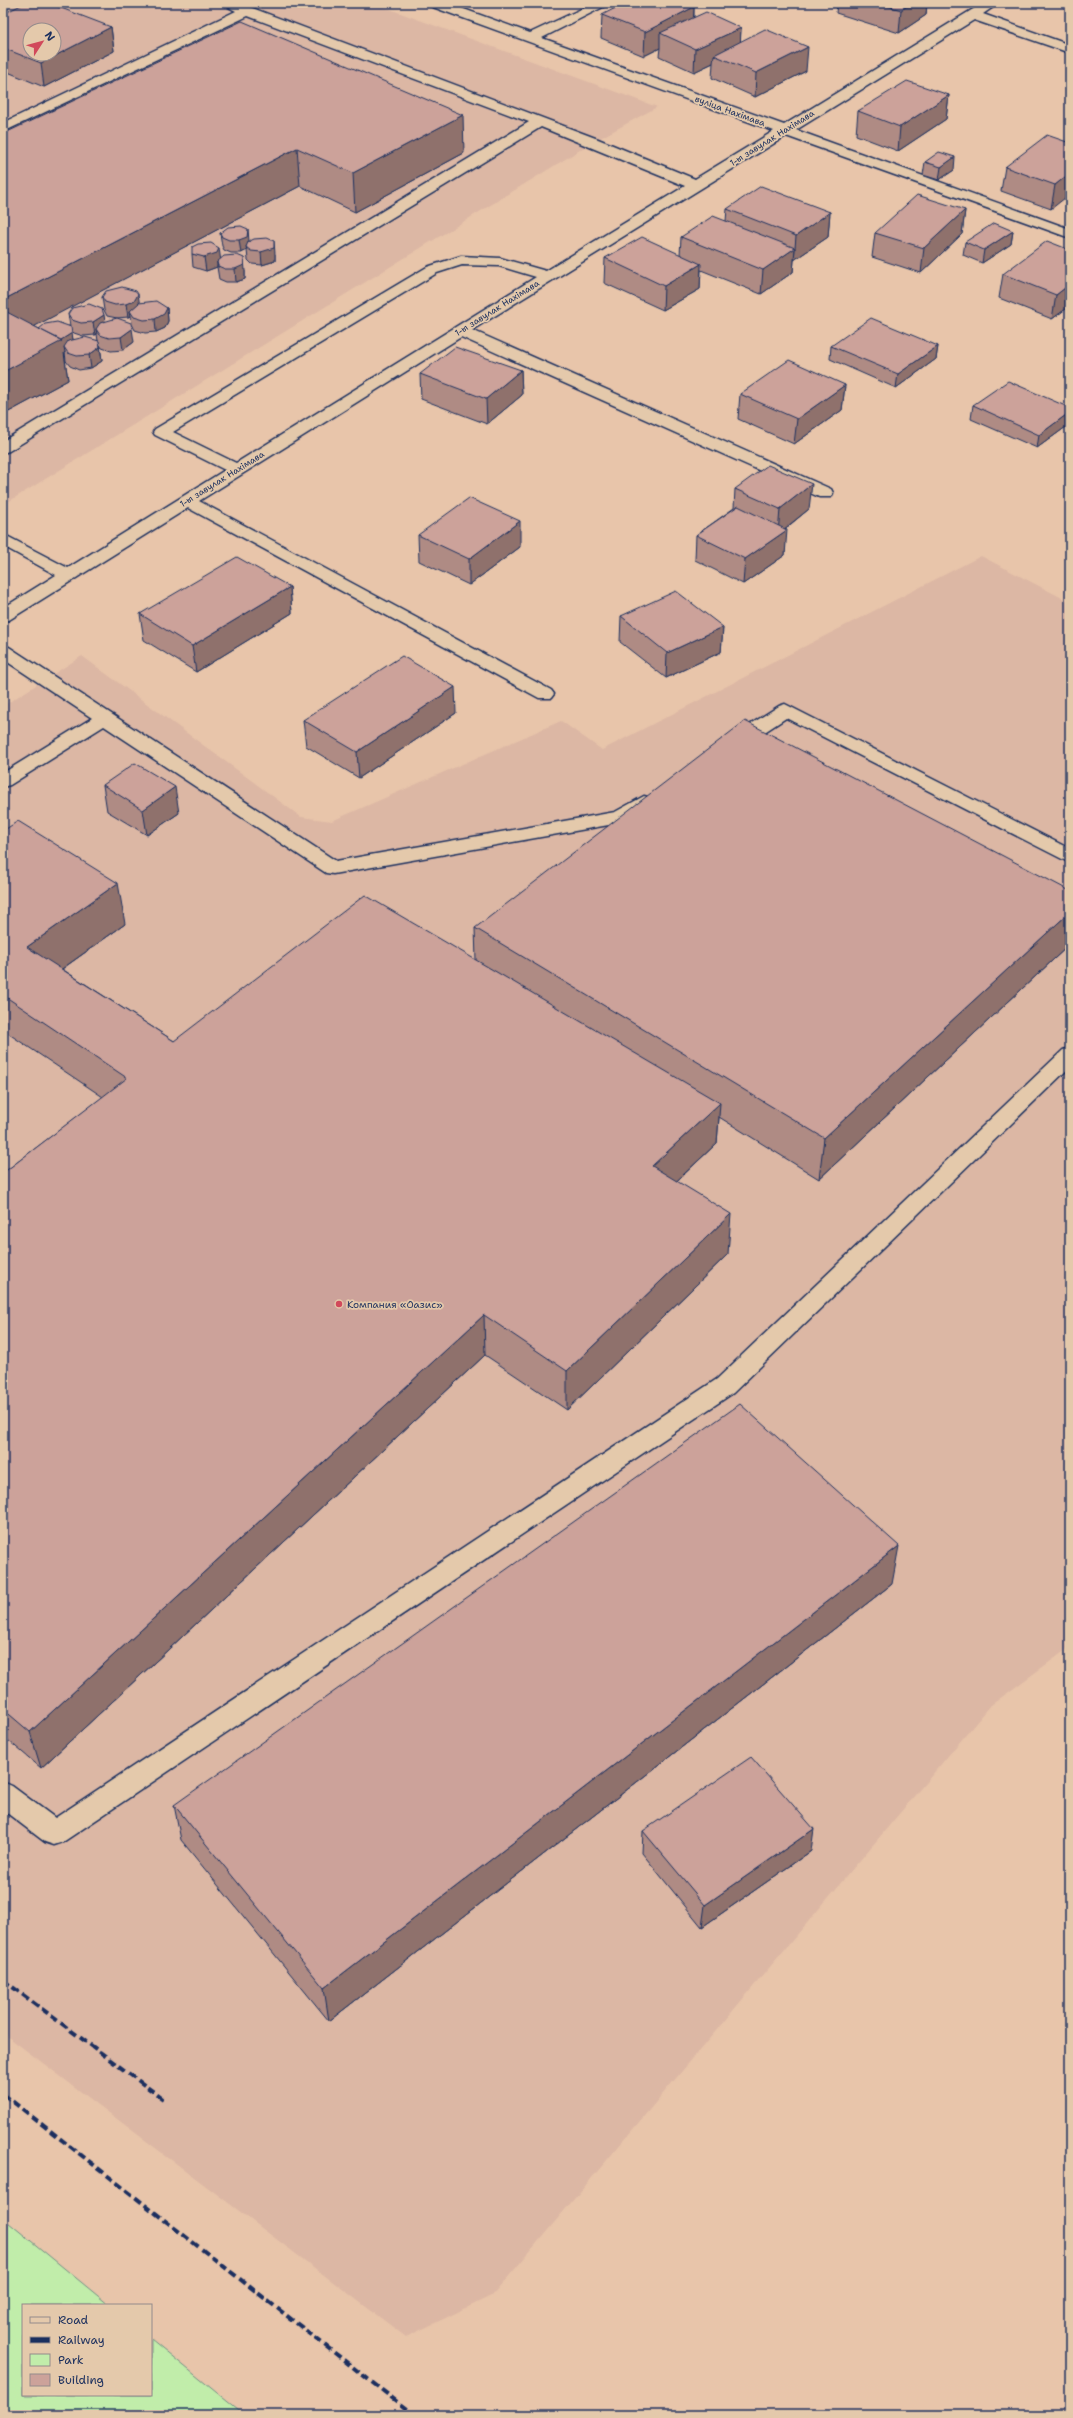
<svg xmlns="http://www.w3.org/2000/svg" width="1073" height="2418" font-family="'Shantell Sans',sans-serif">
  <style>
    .built { fill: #dcb7a4; fill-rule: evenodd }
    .green { fill: #c1edaa; stroke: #6e8e84 }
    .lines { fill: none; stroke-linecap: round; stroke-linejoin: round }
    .minor-casing { stroke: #1b2f5e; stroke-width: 3 }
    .minor { fill: #e4c9ab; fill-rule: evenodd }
    .rail { stroke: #1b2f5e; stroke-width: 4; stroke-dasharray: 8 4; stroke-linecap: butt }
    .wall { fill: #af8b84; stroke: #1b2f5e; fill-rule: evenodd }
    .shaded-wall { fill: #8f716c; stroke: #1b2f5e }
    .building { fill: #cca29a; stroke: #1b2f5e; fill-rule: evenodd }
    .poi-dot { fill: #d1495b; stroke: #e4c9ab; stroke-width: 1.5 }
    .labels { text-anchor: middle; stroke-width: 3.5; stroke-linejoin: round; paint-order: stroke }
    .far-street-label { font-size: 9px; fill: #1b2f5e; stroke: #e4c9ab }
    .poi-label { font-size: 10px; fill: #1b2f5e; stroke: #e4c9ab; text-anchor: start }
  </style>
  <rect width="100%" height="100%" fill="#e8c5aa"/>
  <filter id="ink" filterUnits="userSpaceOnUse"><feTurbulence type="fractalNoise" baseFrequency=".025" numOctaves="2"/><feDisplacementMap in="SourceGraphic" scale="8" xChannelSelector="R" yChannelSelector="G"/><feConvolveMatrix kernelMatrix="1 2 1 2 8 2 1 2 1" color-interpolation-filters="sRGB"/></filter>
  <g filter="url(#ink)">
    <g class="built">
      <path d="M3 3H373L657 107 593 142 3 505ZM30 30H54V54H30Z"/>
      <path d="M981 556 1070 602V1647L991 1705 493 2295 406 2337 3 2033V706L82 656 301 817 332 821 561 721 602 750Z"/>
    </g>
    <path class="green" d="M3 2218 109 2305H23V2395H151V2339L244 2415H3Z"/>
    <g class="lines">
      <g class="minor-casing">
        <g id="minor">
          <path d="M220 3H239L598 139 695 179 774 131 430 6 428 3H447L530 33 594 3H611L542 38 784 125 983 3H999L983 14 1070 45V53L974 20 796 130 1070 229V238L786 136 472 330 831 489 833 493 831 497H819L461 337 199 501 551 690 554 694 551 698H539L188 508 9 620 3 621V608L56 575 3 546V534L68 568 225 470 155 435 153 432 155 429 427 267 461 256 500 258 546 271 685 186 541 127 9 451 3 453V441L529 122 248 16 3 132V123L236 11ZM462 265 499 266 536 277 236 463 173 432 437 273Z"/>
          <path d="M3 646 9 647 336 861 615 812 644 796 651 798 653 802 651 806 620 823 333 874 326 873 104 726 10 785 3 787V773L92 718 3 659Z"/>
          <path d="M785 704 1070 849V863L786 718 740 748 733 750 726 748 724 744 726 740 779 706Z"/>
          <path d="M1070 1048V1067L733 1393 63 1842 54 1845 45 1842 3 1810V1782L12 1786 55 1818 717 1379 1063 1050Z"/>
        </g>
      </g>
      <use href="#minor" class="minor"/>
      <g class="rail">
        <path d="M3 1980 163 2099"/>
        <path d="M3 2094 414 2415"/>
      </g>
    </g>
    <g class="wall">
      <path d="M837 3H927L926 15 899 33 836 13Z"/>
      <path d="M694 7V18L741 28 740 42 806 71 755 97 712 78 713 63 694 72 659 56 660 48 644 56 601 38 602 15Z"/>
      <path d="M3 14 111 27 114 51 44 87 3 70Z"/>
      <path d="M949 95 946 119 898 151 856 135 858 111Z"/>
      <path d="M3 134 464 153 355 212 300 186 34 326 39 329 70 326 68 314 105 322 134 342 123 350 111 351 102 348 100 345 102 361 91 368 79 370 70 366 66 361 65 352 64 353 68 380 3 415ZM71 330 74 333 83 336 95 335 97 334 98 341 73 340Z"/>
      <path d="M1070 143 1051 209 1001 191 1005 167Z"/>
      <path d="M925 162 954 170 939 180 923 175Z"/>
      <path d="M727 209 830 212 828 237 794 260 793 272 761 294 701 270 700 289 663 310 604 283 605 258 680 255 681 237 726 221Z"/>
      <path d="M965 210 962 234 921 273 872 257 875 233Z"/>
      <path d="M1013 231 1011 244 982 263 963 255 965 242Z"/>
      <path d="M220 233 249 241 275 254V261L262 265 252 264 248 260 247 250 241 253H231L224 250 222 246Z"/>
      <path d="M1070 250V306L1052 319 999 298 1003 274Z"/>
      <path d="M192 254 220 259 245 271V279L236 282H226L219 279 217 267 206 271 193 267Z"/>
      <path d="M102 297 167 308 168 321 165 328 156 332 145 333 135 330 132 324 131 316 128 317 117 318 107 316 104 310Z"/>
      <path d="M831 346H938L936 359 896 388 830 359Z"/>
      <path d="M521 370 522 395 487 424 421 399 420 374Z"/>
      <path d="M845 385 842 410 794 444 738 419 740 394Z"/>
      <path d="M973 405 1070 408V424L1037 448 971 419Z"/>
      <path d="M735 489 809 509 785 529V555L743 584 695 560 696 535 734 508Z"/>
      <path d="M418 535 520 547 469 585 419 561Z"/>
      <path d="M290 587 292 613 196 672 144 640 140 614Z"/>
      <path d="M621 616 723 627 721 652 666 678 620 642Z"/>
      <path d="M456 713 359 778 306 746 303 720Z"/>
      <path d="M103 785 179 813 147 835 107 811Z"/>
      <path d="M3 831 125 924 62 969 174 1041 476 960 475 928 1070 891V944L819 1179 719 1117 717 1143 677 1181 728 1254 567 1410 485 1355 41 1768 3 1736V1173L103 1097 3 1030Z"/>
      <path d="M892 1584 329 2021 181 1840 174 1805Z"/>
      <path d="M643 1831 811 1851 702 1927 642 1853Z"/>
    </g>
    <g class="shaded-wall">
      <path d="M912 3H927L926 15 899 33 901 10Z"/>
      <path d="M694 7 693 30 660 33V48L644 56 645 32Z"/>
      <path d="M111 27 114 51 44 87 41 63Z"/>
      <path d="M741 28 740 51 714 55 713 63 694 72 695 49Z"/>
      <path d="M808 47 806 71 755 97 756 73Z"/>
      <path d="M949 95 946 119 898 151 900 127Z"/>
      <path d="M463 115 464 153 355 212 353 173Z"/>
      <path d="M297 148 300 186 3 343V300Z"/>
      <path d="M955 157 954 170 939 180 941 167Z"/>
      <path d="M1070 173V194L1051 209 1055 185Z"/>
      <path d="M965 210 962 234 921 273 924 248Z"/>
      <path d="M830 212 828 237 794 260 796 236Z"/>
      <path d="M248 229 249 242 246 247 247 250 241 253 239 240Z"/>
      <path d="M1013 231 1011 244 982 263 984 250Z"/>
      <path d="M274 241 275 254V261L262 265 261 252Z"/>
      <path d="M219 248 221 262 219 267H218L217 262V267L206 271 204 257Z"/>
      <path d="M795 248 793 272 761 294 763 270Z"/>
      <path d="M244 258 245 271V279L236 282 235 269Z"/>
      <path d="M701 264 700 289 663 310 664 286Z"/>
      <path d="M1070 284V306L1052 319 1056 295Z"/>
      <path d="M138 294 140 307 130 311 131 316 128 317 126 304Z"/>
      <path d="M167 308 168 321 165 328 156 332 155 319Z"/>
      <path d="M104 315 106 328 96 329 97 334 95 335 93 322Z"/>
      <path d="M132 329 134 342 123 350 121 337Z"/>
      <path d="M72 333 74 346 64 347 65 352 64 353 68 380 3 415V372L61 340Z"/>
      <path d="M938 346 936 359 896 388 898 374Z"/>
      <path d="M100 347 102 361 91 368 89 355Z"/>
      <path d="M521 370 522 395 487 424 486 399Z"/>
      <path d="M845 385 842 410 794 444 797 419Z"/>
      <path d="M1070 412V424L1037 448 1039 435Z"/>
      <path d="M812 484 809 509 778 534 780 509Z"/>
      <path d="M520 521V547L469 585V559Z"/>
      <path d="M787 530 785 555 743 584 745 559Z"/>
      <path d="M290 587 292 613 196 672 192 646Z"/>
      <path d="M723 627 721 652 666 678 667 653Z"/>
      <path d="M455 687 456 713 359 778 357 752Z"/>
      <path d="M175 787 179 813 147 835 143 810Z"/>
      <path d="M118 883 125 924 35 988 27 947Z"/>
      <path d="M1070 912V944L819 1179 824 1138Z"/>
      <path d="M720 1103 717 1143 650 1206 652 1166Z"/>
      <path d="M731 1214 728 1254 567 1410V1371Z"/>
      <path d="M484 1315 485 1355 41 1768 30 1732Z"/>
      <path d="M899 1546 892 1584 329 2021 324 1988Z"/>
      <path d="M814 1829 811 1851 702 1927 705 1905Z"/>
    </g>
    <g class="building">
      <path d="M25 3H48L111 27 41 63 3 48V14ZM30 30H54V54H30Z"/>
      <path d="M625 3H685L694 7 645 32 602 15Z"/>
      <path d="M878 3H912L901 10Z"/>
      <path d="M706 12 741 28 695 49 660 33Z"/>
      <path d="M242 21 463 115 353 173 297 148 3 300V134Z"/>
      <path d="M765 29 808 47 756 73 714 55Z"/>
      <path d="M907 81 949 95 900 127 858 111Z"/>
      <path d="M1047 135 1070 143V173L1055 185 1005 167Z"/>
      <path d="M939 152 955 157 941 167 925 162Z"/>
      <path d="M761 186 830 212 796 236 727 209Z"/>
      <path d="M917 195 965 210 924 248 875 233Z"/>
      <path d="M713 216 795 248 763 270 681 237Z"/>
      <path d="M994 223 1013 231 984 250 965 242Z"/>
      <path d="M241 226 248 229 247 237 239 240H229L222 237 220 233 228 227Z"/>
      <path d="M642 237 701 264 664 286 605 258Z"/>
      <path d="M267 238 274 241V248L261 252 251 251 246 247 248 242 254 239Z"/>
      <path d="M1047 241 1070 250V284L1056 295 1003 274Z"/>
      <path d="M211 243 219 248 217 253 204 257 192 254V247L198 244Z"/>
      <path d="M237 255 244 258V265L235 269H225L218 266 217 262 224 256Z"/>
      <path d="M122 287 136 291 138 294 135 300 126 304 115 305 105 302 102 297 106 291Z"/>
      <path d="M156 301 167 308 164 314 155 319 144 320 134 317 130 311 139 303Z"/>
      <path d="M89 304 102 309 104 315 93 322 81 323 72 320 68 314 72 308Z"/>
      <path d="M3 310 62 341 3 372Z"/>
      <path d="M117 318 131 323 132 329 121 337 109 338 100 335 96 329 100 323Z"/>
      <path d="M871 318 938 346 898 374 831 346Z"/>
      <path d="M57 322 71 327 72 333 61 340 39 329 45 324Z"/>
      <path d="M85 337 99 341 100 347 89 355 77 356 68 353 64 347 68 341Z"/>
      <path d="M455 347 521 370 486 399 420 374Z"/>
      <path d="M789 360 845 385 797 419 740 394Z"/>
      <path d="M1008 381 1070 408V412L1039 435 973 405Z"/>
      <path d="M768 465 812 484 780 509 735 489Z"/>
      <path d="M469 498 520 521 469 559 418 535Z"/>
      <path d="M738 506 787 530 745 559 696 535Z"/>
      <path d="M237 557 290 587 192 646 140 614Z"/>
      <path d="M676 591 723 627 667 653 621 616Z"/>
      <path d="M402 656 455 687 357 752 303 720Z"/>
      <path d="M745 721 1070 891V912L824 1138 475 928Z"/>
      <path d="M135 763 175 787 143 810 103 785Z"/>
      <path d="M18 821 118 883 27 947 174 1041 365 895 720 1103 652 1166 731 1214 567 1371 484 1315 30 1732 3 1709V1173L127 1078 3 995V831Z"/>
      <path d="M740 1404 899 1546 324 1988 174 1805Z"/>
      <path d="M751 1757 814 1829 705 1905 643 1831Z"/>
    </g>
  </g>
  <circle class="poi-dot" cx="339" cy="1304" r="4"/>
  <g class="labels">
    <g class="far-street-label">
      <text transform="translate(730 111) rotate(20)" y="3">вуліца Нахімава</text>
      <text transform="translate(772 138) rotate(-32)" y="3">1-ы завулак Нахімава</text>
      <text transform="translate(497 308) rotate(-32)" y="3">1-ы завулак Нахімава</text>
      <text transform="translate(222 479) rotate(-32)" y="3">1-ы завулак Нахімава</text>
    </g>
    <g class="poi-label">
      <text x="347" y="1308">Компания «Оазис»</text>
    </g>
  </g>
  <rect width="1073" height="2418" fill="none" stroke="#e4c9ab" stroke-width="16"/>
  <rect x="8" y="8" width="1057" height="2402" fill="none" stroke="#1b2f5e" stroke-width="1.5" filter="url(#ink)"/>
  <rect x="22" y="2304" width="130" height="92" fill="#e4c9ab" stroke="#948b8c"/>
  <rect x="30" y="2317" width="20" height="6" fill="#e4c9ab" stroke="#948b8c"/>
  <text x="58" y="2324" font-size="12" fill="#1b2f5e">Road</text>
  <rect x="30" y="2337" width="20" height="6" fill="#1b2f5e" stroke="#948b8c"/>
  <text x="58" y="2344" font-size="12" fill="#1b2f5e">Railway</text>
  <rect x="30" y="2354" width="20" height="12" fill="#c1edaa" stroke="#948b8c"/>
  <text x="58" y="2364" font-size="12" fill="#1b2f5e">Park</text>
  <rect x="30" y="2374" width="20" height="12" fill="#cca29a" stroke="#948b8c"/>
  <text x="58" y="2384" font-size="12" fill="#1b2f5e">Building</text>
  <g transform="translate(42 42) rotate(54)"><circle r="19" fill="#e4c9ab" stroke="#948b8c"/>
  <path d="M0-3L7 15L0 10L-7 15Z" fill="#d1495b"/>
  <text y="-6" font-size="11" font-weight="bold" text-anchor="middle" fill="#1b2f5e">N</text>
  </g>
</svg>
